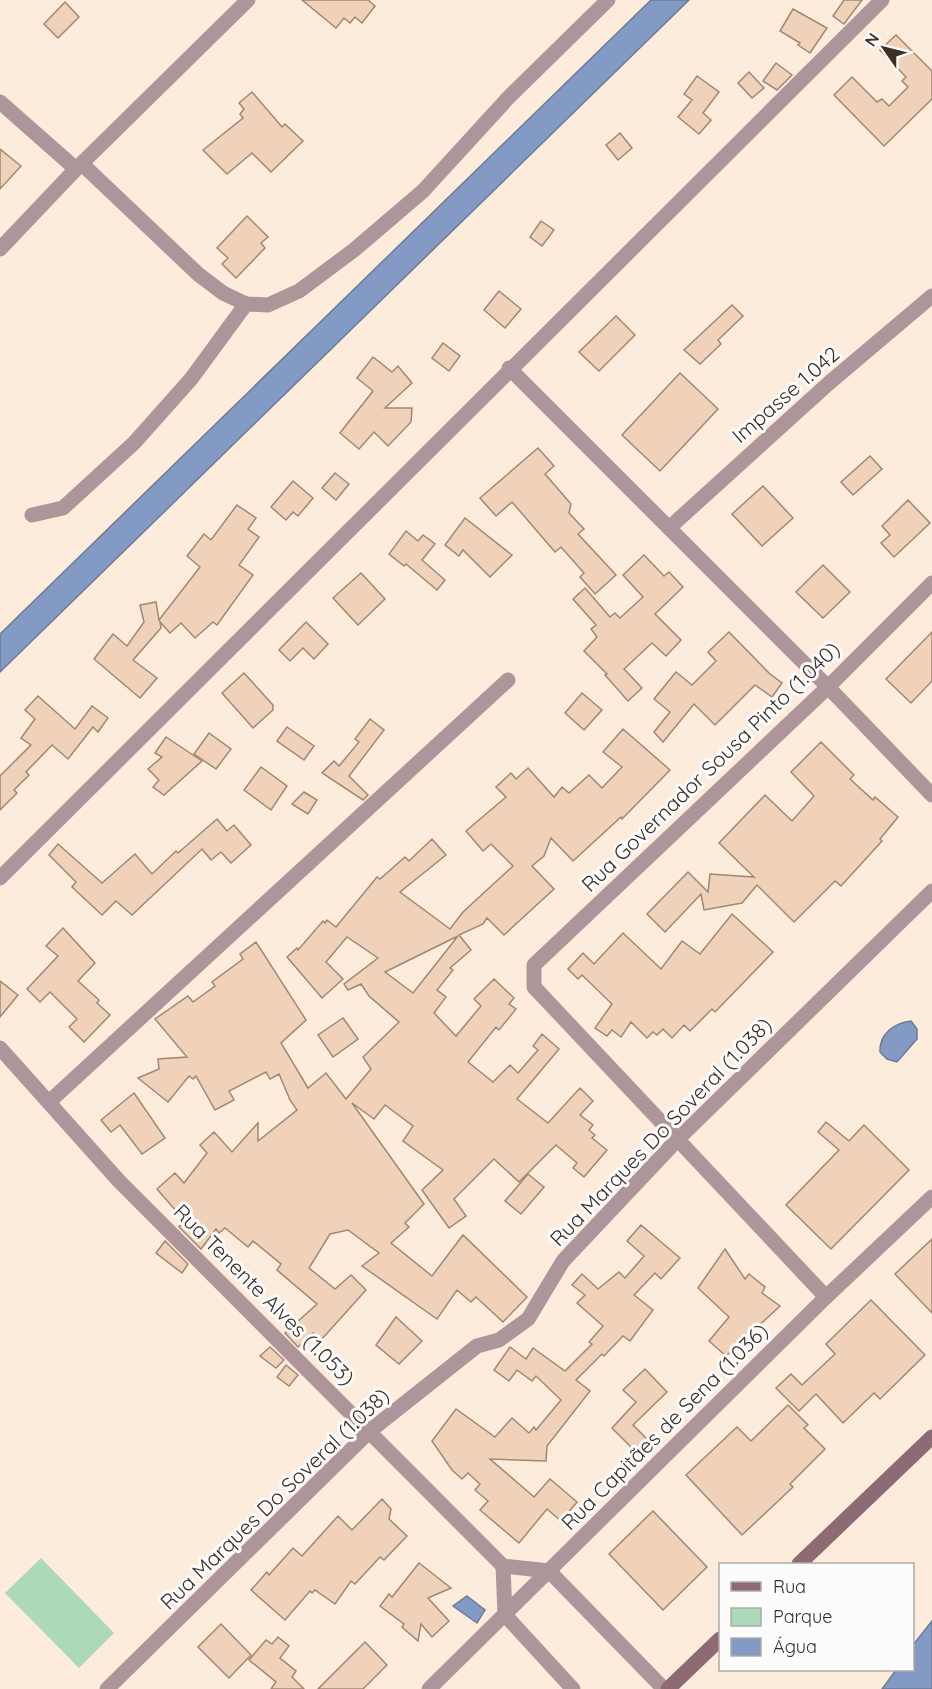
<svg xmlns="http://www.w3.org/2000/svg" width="932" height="1689" font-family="Quicksand,sans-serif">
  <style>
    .green { fill: #acd9ba }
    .water { fill: #839bc4; stroke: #6d7b95; stroke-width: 1.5 }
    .building { fill: #efd2b9; stroke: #a28771; stroke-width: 1.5; fill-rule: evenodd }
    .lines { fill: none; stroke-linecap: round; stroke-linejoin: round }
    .street { stroke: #ae959a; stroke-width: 15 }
    .secondary { stroke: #8d6b72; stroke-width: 15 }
    .labels { text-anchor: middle; stroke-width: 6; stroke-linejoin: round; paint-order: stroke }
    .street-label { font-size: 21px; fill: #3b2f26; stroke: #fcfcfc }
  </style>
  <rect width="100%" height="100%" fill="#fdebdc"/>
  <path class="green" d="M41 1558 114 1633 79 1668 5 1593Z"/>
  <g class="water">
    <path d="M651 0H689L0 672V634Z"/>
    <path d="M911 1021 917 1029V1039L897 1062 887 1059 880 1052C879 1034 894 1023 911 1021Z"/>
    <path d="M467 1596 485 1610 477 1623 453 1606Z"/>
    <path d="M932 1621V1689H882L896 1670H912L913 1645Z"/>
  </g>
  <g class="building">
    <path d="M302 0H368L375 6 362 23 355 17 350 23 344 18 336 28Z"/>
    <path d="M844 0H862L844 24 833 16Z"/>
    <path d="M65 2 79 17 58 38 44 24Z"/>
    <path d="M793 9 827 28 810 53 798 45 800 43 780 31Z"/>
    <path d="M896 35 932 71V99L884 146 834 95 852 77 877 102 882 99 889 106 908 87 902 81 906 77 880 50Z"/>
    <path d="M776 63 792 75 777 90 763 81Z"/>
    <path d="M749 72 764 88 752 98 738 83Z"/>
    <path d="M697 76 719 92 703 113 711 120 699 134 678 117 692 100 684 94Z"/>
    <path d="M252 92 282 127 285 124 303 141 271 172 252 153 227 174 203 150 243 118 240 114 244 109 239 103Z"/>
    <path d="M620 133 632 148 618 160 606 145Z"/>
    <path d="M0 149 21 166 0 189Z"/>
    <path d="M247 216 268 237 261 243 265 248 236 278 222 264 228 258 217 248Z"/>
    <path d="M541 221 554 230 542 246 530 237Z"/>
    <path d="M499 291 521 309 505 328 484 310Z"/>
    <path d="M732 305 743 316 718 340 721 344 700 364 684 350Z"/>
    <path d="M616 316 635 335 599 371 579 352Z"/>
    <path d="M443 343 460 356 449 371 432 358Z"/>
    <path d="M373 357 392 372 398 366 412 383 385 408H412L411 422 388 446 374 432 359 449 340 433 373 391 357 378Z"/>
    <path d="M680 373 718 409 660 471 622 435Z"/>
    <path d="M538 448 554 466 545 474 571 504 569 513 584 529 578 534 616 575 595 594 580 577 584 573 561 547 555 552 512 502 496 516 480 498Z"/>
    <path d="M870 456 882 469 853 495 841 482Z"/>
    <path d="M335 473 349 484 336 500 322 488Z"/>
    <path d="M293 481 313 498 298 516 293 512 286 520 271 507Z"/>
    <path d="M763 486 793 518 762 546 732 514Z"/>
    <path d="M908 500 930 523 894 557 881 543 890 535 882 526Z"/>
    <path d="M237 505 256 518 248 529 259 537 239 565 253 575 217 625 213 622 195 638 181 623 170 633 160 622 161 628 133 660 157 678 140 698 94 659 113 634 127 646 144 622 140 605 156 602 159 620 200 567 187 556 204 534 211 540Z"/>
    <path d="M465 518 512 555 490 577 463 550 459 556 445 545Z"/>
    <path d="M406 531 418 541 423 535 435 544 422 560 445 580 437 590 406 564 404 566 389 554Z"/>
    <path d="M644 555 664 576 669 572 683 587 655 614 681 640 666 656 652 643 624 669 642 688 628 701 605 675 607 674 584 651 597 637 591 629 596 625 573 599 585 588 610 617 615 613 620 618 643 597 623 575Z"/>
    <path d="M823 565 850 592 823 618 796 592Z"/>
    <path d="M361 573 385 599 358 625 333 598Z"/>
    <path d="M306 622 328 644 314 659 303 648 290 661 279 650Z"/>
    <path d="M729 632 770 674 782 683 772 697 755 685 715 725 694 704 663 742 654 732 670 712 654 699 676 672 692 685 716 661 708 652Z"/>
    <path d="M932 632V681L911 703 886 679Z"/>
    <path d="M244 673 273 705V710L253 728 222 693Z"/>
    <path d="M582 693 602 710 584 730 565 713Z"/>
    <path d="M38 696 75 729 92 706 108 718 98 732 93 727 68 759 52 745 26 772 29 775 14 790 17 793 0 810V776L31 745 21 738 35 719 25 710Z"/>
    <path d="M370 719 384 730 349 776 368 795 363 800 322 773 334 761 339 766 359 742 355 739Z"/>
    <path d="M287 727 314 746 304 760 277 741Z"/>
    <path d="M623 729 670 770 622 819 621 817 573 861 551 838 544 856 532 866 554 889 504 935 487 918 483 924 459 935 471 950 450 968 453 970 437 990 446 997 434 1013 456 1036 481 1006 474 999 494 979 514 998 509 1004 516 1009 499 1030 496 1027 468 1062 493 1082 510 1065 518 1073 538 1050 533 1046 542 1034 559 1049 517 1099 548 1123 580 1088 593 1101 580 1115 593 1125 589 1130 595 1135 592 1138 607 1150 584 1177 573 1168 577 1163 556 1145 519 1182 494 1159 454 1199 466 1216 449 1228 422 1190 443 1170 403 1141 413 1126 385 1105 374 1119 352 1103 424 1204 405 1223 409 1227 391 1243 432 1276 463 1235 527 1297 503 1322 476 1297 471 1302 457 1290 437 1319 362 1266 379 1253 348 1230 330 1234 309 1268 335 1289 351 1275 366 1290 321 1340 313 1333 298 1347 285 1333 317 1304 277 1270 281 1264 253 1241 248 1247 225 1228 219 1233 216 1229 201 1249 179 1227 184 1220 157 1189 175 1173 184 1183 207 1153 200 1145 214 1132 232 1152 258 1123V1141L297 1110 290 1100 279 1074 270 1079 266 1072 229 1091 234 1100 215 1110 196 1076 193 1079 189 1076 168 1102 138 1078 159 1069 158 1059 187 1057 155 1019 188 996 193 1002 215 986 212 982 243 959 240 954 256 942 306 1020 281 1043 308 1088 326 1073 346 1099 371 1069 363 1057 399 1022 369 996 361 984 348 990 344 984 378 958 347 937 326 962 343 979 322 998 287 957 297 948 298 950 323 921 325 923 327 920 336 927 377 877 380 879 405 857 409 861 432 839 446 855 400 892 450 929 463 912 513 866 491 844 483 851 466 831 506 797 496 787 511 773 516 779 528 768 554 797 562 787 569 793 589 775 602 788 622 767 603 752ZM458 936 413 993 385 972Z"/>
    <path d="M209 733 231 749 216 769 194 754Z"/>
    <path d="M166 737 202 761 164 795 153 787 159 780 148 769 162 757 155 753Z"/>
    <path d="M821 742 854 775 850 779 873 800 875 797 898 817 880 839 882 841 841 886 835 881 794 922 757 885 742 903 704 910 701 894 665 932 647 914 688 872 708 892 710 874 754 877 719 843 765 795 792 821 814 796 791 772Z"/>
    <path d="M261 767 287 786 271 810 244 790Z"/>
    <path d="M304 792 317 800 308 814 292 804Z"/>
    <path d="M217 819 227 831 234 825 251 845 231 863 221 852 211 860 202 849 132 915 116 901 102 915 72 887 76 882 49 855 58 844 102 883 135 854 152 874 176 851 178 853Z"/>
    <path d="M732 914 773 952 715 1012 712 1009 690 1031 684 1025 672 1038 663 1029 657 1035 653 1032 647 1038 631 1022 621 1037 612 1030 607 1036 595 1028 612 1004 582 975 578 979 568 969 583 953 594 964 623 933 661 969 682 941 700 954Z"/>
    <path d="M63 928 95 963 78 981 99 1000 97 1003 110 1015 84 1042 69 1027 77 1019 50 992 40 1002 27 989 58 956 46 946Z"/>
    <path d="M0 981 18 995 0 1017Z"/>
    <path d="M343 1018 358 1039 333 1057 318 1035Z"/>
    <path d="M134 1093 165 1138 142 1154 120 1125 111 1132 101 1120Z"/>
    <path d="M826 1122 849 1141 864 1125 909 1170 831 1249 786 1205 839 1150 818 1132Z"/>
    <path d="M528 1174 544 1187 521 1214 505 1201Z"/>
    <path d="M641 1225 680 1258 661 1279 655 1273 634 1295 653 1310 630 1341 623 1336 604 1356 602 1354 576 1380 590 1391 547 1446 546 1461 490 1459 534 1497 550 1479 577 1502 561 1521 547 1509 519 1543 480 1510 488 1501 475 1490 480 1484 468 1473 462 1479 452 1470 432 1441 456 1409 495 1437 512 1418 529 1433 534 1427 536 1430 561 1400 536 1376 532 1381 517 1370 509 1381 494 1370 510 1347 526 1359 533 1348 565 1371 592 1344 589 1342 603 1326 577 1303 585 1295 572 1285 582 1274 598 1289 619 1272 625 1278 644 1256 627 1241Z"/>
    <path d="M932 1239V1313L895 1274Z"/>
    <path d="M165 1241 188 1264 182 1273 156 1253Z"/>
    <path d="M725 1249 745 1279 749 1274 765 1287 762 1293 780 1306 726 1356 709 1341 729 1317 698 1288Z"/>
    <path d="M871 1300 925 1355 880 1399 874 1393 843 1423 816 1394 799 1411 776 1388 791 1374 802 1385 835 1354 826 1344Z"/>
    <path d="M396 1317 422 1341 399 1364 376 1345Z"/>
    <path d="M270 1347 284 1360 276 1368 260 1356Z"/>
    <path d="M286 1365 298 1375 289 1386 277 1377Z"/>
    <path d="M645 1369 667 1392 633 1425 647 1439 635 1451 612 1428 636 1402 623 1390Z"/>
    <path d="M788 1405 808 1425 804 1428 825 1449 790 1484 793 1487 742 1535 686 1475 737 1427 751 1441Z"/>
    <path d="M382 1499 391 1509 389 1519 407 1536 384 1560 380 1557 355 1584 351 1581 335 1604 315 1590 312 1593 310 1591 285 1620 251 1590 267 1572 269 1575 293 1548 302 1556 338 1516 352 1530Z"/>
    <path d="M653 1511 707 1567 663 1610 609 1554Z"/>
    <path d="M419 1563 451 1588 428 1598 449 1621 432 1637 421 1624 418 1641 402 1627 404 1624 380 1606 389 1594 392 1597Z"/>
    <path d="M221 1624 251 1655 229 1678 198 1647Z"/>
    <path d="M278 1637 289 1646 280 1658 296 1671 292 1677 304 1689H271L276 1682 249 1660 266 1640 272 1644Z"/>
    <path d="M365 1642 387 1665 363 1689H318Z"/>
  </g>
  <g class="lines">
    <g class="street">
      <path d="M0 102 76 169"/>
      <path d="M82 164 198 274 223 293 246 304 268 305 299 291 354 250 423 191 508 98 608 0"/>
      <path d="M0 249 76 169 248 0"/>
      <path d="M509 368 828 687 932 795"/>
      <path d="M32 515 63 508 134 443 191 379 246 304"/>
      <path d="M669 528 829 383 932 296"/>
      <path d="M0 878 882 0"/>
      <path d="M0 1048 119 1181 503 1566 549 1571 664 1689"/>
      <path d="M49 1102 508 680"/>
      <path d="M826 1297 534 987V965L828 687 932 583"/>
      <path d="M503 1566 505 1615 573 1689"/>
      <path d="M107 1689 371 1430 477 1346 499 1340 528 1319 563 1261 678 1139 932 891"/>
      <path d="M429 1689 826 1297 932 1197"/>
    </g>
    <g class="secondary">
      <path d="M799 1564 932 1437"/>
      <path d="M668 1689 720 1639"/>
    </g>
  </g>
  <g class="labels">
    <g class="street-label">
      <text transform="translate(786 395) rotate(-41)" y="7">Impasse 1.042</text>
      <text transform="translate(711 767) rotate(-44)" y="7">Rua Governador Sousa Pinto (1.040)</text>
      <text transform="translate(661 1132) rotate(-46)" y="7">Rua Marques Do Soveral (1.038)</text>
      <text transform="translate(264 1295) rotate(45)" y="7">Rua Tenente Alves (1.053)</text>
      <text transform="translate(665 1427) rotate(-45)" y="7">Rua Capitães de Sena (1.036)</text>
      <text transform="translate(275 1499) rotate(-44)" y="7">Rua Marques Do Soveral (1.038)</text>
    </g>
  </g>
  <rect x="719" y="1563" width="195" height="108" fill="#fcfcfc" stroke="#afaaa6" stroke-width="1.5"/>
  <rect x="731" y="1582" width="30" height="9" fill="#8d6b72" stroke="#afaaa6" stroke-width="1.5"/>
  <text x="773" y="1593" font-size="18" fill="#3b2f26">Rua</text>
  <rect x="731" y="1608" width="30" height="18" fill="#acd9ba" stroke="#afaaa6" stroke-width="1.5"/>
  <text x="773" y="1623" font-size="18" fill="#3b2f26">Parque</text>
  <rect x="731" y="1638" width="30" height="18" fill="#839bc4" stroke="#afaaa6" stroke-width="1.5"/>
  <text x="773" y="1653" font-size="18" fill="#3b2f26">Água</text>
  <g transform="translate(884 48) rotate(305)" stroke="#fcfcfc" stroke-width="4.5" paint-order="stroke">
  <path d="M0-4.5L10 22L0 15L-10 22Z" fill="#3b2f26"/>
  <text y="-9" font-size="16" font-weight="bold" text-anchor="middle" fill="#3b2f26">N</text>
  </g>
</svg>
